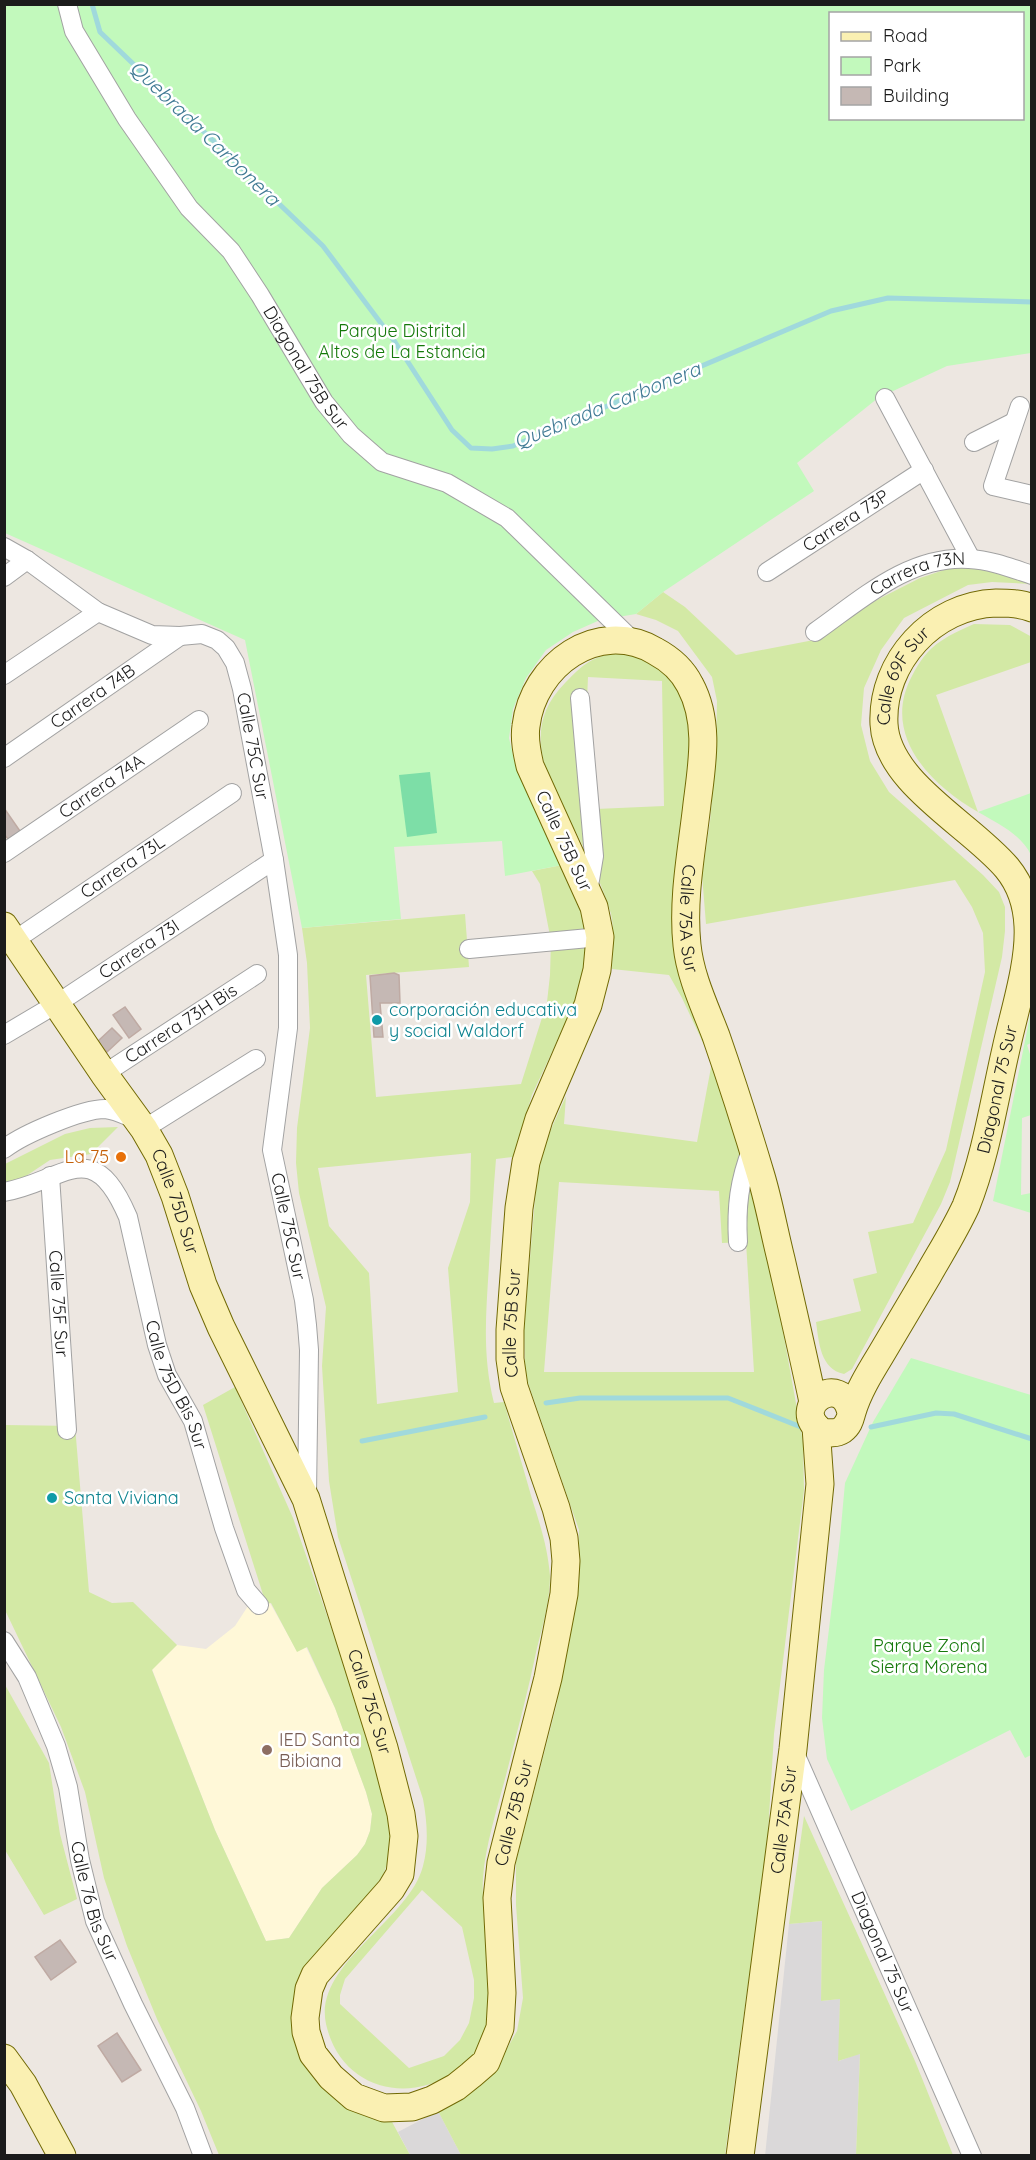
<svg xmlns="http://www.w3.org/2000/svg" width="1036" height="2160" font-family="Quicksand,sans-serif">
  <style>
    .residential { fill: #dad8d9 }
    .education { fill: #fff8d8 }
    .grass { fill: #d3e9a5; fill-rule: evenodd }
    .park { fill: #c2f9bc; fill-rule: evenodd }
    .pitch { fill: #7ddea7 }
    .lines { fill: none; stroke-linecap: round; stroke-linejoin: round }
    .stream { stroke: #a0d9dc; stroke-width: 5 }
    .building { fill: #c5b8b4; stroke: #bfaaa3; stroke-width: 1.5 }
    .street-casing { stroke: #a2a2a2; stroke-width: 20 }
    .secondary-casing { stroke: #716904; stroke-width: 29 }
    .street { stroke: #fff; stroke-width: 18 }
    .secondary { stroke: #faf0b2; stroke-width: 27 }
    .culture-dot { fill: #0f9aa8; stroke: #fff; stroke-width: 2 }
    .food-dot { fill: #e8710a; stroke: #fff; stroke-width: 2 }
    .education-dot { fill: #8d6e63; stroke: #fff; stroke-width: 2 }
    .labels { text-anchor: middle; stroke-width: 5; stroke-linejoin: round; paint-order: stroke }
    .park-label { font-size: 18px; fill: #15790a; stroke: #fff }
    .street-label { font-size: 18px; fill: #1b1b1b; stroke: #fff }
    .culture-label { font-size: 18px; fill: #0d838f; stroke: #fff; text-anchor: start }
    .food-label { font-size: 18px; fill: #c56008; stroke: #fff; text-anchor: end }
    .education-label { font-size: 18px; fill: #785e54; stroke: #fff; text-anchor: start }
    .water-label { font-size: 20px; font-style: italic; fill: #407a94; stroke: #fff }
  </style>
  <rect width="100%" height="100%" fill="#ede7e1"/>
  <g class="residential">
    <path d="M822 1921 821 2001 840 1999 839 2061 860 2053 856 2155 765 2156 789 1924Z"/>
    <path d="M438 2111 461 2155H410L398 2132Z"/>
  </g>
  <path class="education" d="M270 1603 297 1651 306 1647 335 1708 366 1792 372 1814 370 1831 365 1844 357 1855 322 1888 289 1938 266 1941 215 1830 152 1669 177 1645 206 1649 235 1626 248 1606Z"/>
  <g class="grass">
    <path d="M956 566 998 569 1031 584 992 582 968 585 904 618 881 650 864 688 861 725 870 761 889 792 983 875 999 892 1005 907V931L1002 957 950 1182 941 1204 852 1369 844 1374C820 1369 819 1342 816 1322L861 1311 853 1279 877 1273 868 1232 913 1223 946 1150 985 972 983 933 972 907 955 880 706 924 702 875 710 822 716 747 717 701 712 677 678 631 656 620 636 614 663 592 685 607 736 655 819 639 869 604 920 578Z"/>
    <path d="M974 624 1010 625 1032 637 1031 662 936 695 978 812C929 784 881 734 912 676 919 662 928 649 941 641 951 634 963 629 974 624Z"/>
    <path d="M614 653 634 654 649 659 682 688 694 727 676 888 757 1188 803 1442 804 1490 774 1734 765 1883 746 1998 725 2155H461L438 2111 471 2093 496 2068 517 2031 523 1998 516 1905V1862L556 1707 577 1594 579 1530 525 1374V1356L524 1329 537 1176 548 1136 566 1096 564 1124 697 1142 712 1062 682 998 669 975 612 969C612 951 615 931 611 914 604 889 592 865 581 842 555 791 514 734 565 683 582 666 589 658 614 653ZM588 677 662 681 664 806 596 809 586 724ZM559 1182 719 1191 722 1243 746 1242 754 1372H544Z"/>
    <path d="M562 865 582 915 589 948 584 983 532 1095 513 1157 496 1159C493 1195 491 1230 489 1265 486 1314 482 1355 494 1403L504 1402C513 1434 523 1467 532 1499 540 1524 548 1549 550 1576 550 1599 543 1625 537 1648 528 1692 516 1736 505 1779 497 1809 485 1847 483 1878 481 1908 489 1938 492 1968 493 1979 491 1990 491 2001 490 2010 491 2021 488 2029 458 2106 346 2112 326 2024 313 1964 409 1921 423 1866 429 1844 427 1821 423 1799L338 1537 329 1481 322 1366 326 1307 299 1193 296 1163 297 1128 310 1028 307 963 302 928 465 914 469 967 366 975 376 1097 521 1084 547 1002 550 975 551 941 540 884 532 871ZM471 1153 470 1202 448 1268 458 1392 377 1404 369 1273 329 1226 318 1168ZM422 1890 462 1927 474 1980V1998L469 2023 460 2040 444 2056 409 2068 340 2004V1995L345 1979Z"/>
    <path d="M118 1127 91 1154 50 1160 5 1190V1164L65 1134 90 1128Z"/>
    <path d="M235 1387 293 1518 389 1794 392 1851 383 1875 359 1909 308 1962 297 1983V2025L391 2120 410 2155H219L201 2111 157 2019 127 1946 104 1878 85 1792 61 1727 5 1610V1425L75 1426 89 1592 112 1603 133 1602 177 1645 152 1670 215 1830 266 1941 289 1938 322 1888 357 1855 365 1844 370 1831 372 1814 366 1792 335 1708 307 1647 297 1652 271 1603 266 1604 203 1405Z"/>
    <path d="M4 1683 49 1763 60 1834 77 1899 44 1915 5 1850Z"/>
    <path d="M804 1816 915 2061 953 2155H856L860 2054 838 2061 840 1999 821 2001 822 1921 789 1924Z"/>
  </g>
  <g class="park">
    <path d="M5 5H1031V353L947 366 878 398 797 463 814 491 663 592 636 614 600 620 573 632 546 650 526 678 513 709 509 738 516 768 562 865 505 876 502 841 394 847 401 919 302 928 245 640 5 533ZM830 14H1022V118H830Z"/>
    <path d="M1031 793H1032L1031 855C1021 834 997 823 978 812Z"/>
    <path d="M1031 1011V1043L1027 1045 1031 1057V1115L1022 1118 1021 1195 1031 1193V1213L993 1201Z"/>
    <path d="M911 1358 1031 1395V1755L1025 1758 1010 1730 851 1811 827 1759 822 1718 824 1670 840 1538 845 1483 873 1422Z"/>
  </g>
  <path class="pitch" d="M430 772 437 833 407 837 399 775Z"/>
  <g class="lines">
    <g class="stream">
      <path d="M92 4 100 32 323 246 395 342 452 430 471 448 492 449 513 446 831 311 888 298 1032 302"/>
      <path d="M546 1403 580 1398H728L806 1429"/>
      <path d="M871 1427 936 1413 954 1414 1032 1439"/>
      <path d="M362 1441 485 1417"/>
    </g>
  </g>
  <g class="building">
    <path d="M4 808 20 831 8 839 4 834Z"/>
    <path d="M394 973 399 975 400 1003H380L383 1037H374L370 976Z"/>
    <path d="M125 1007 141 1029 129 1038 113 1015Z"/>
    <path d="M112 1028 122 1038 107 1052 97 1042Z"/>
    <path d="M60 1940 76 1962 51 1980 35 1957Z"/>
    <path d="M117 2033 141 2070 122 2082 98 2046Z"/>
  </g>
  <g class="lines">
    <g class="street-casing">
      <g id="street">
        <path id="s1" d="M67 4 74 31 127 119 189 208 231 251 260 295 324 402 351 435 382 462 447 483 507 518 633 641"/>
        <path d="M885 398 971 559"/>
        <path d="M1020 406 993 486 1032 495"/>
        <path d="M974 442 1014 422"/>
        <path id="s2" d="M4 547 27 560 98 612 152 635 180 636 202 634 217 640 226 648 235 663 242 689 274 860 288 955V1028L272 1150 304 1300 307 1325 309 1350 307 1494"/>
        <path id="s3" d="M767 572 924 470"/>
        <path d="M4 577 27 560"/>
        <path id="s4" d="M815 632C862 599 909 555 969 559 991 560 1011 568 1032 575"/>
        <path d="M4 675 98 612"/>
        <path d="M580 698 594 856 588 892"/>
        <path id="s5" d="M4 758 180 636"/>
        <path id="s6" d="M4 853 199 720"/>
        <path id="s7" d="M15 940 232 793"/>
        <path d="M469 949 600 937"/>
        <path id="s8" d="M4 1035 58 1003 274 860"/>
        <path id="s9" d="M104 1074 257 974"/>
        <path d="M144 1129 256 1059"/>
        <path d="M4 1149C23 1134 82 1109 105 1109 116 1110 127 1116 137 1120"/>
        <path id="s10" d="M50 1176 67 1430"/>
        <path id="s11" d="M4 1192C65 1181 92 1133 128 1217L157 1345 167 1375 193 1421 224 1528 246 1590 259 1605"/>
        <path d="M738 1242C736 1207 739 1181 752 1148"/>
        <path id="s12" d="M4 1641 27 1677 56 1746 68 1787 80 1860 95 1921 133 2004 185 2108 203 2156"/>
        <path id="s13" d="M794 1751 972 2156"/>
      </g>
    </g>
    <g class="secondary-casing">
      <g id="secondary">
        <path id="s14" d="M4 926 104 1074 144 1129 159 1155 175 1196 203 1285 221 1327 306 1499 384 1748 401 1814 404 1836 400 1874 391 1889 315 1975 309 1989 305 2018 306 2032 313 2054 331 2077 354 2097 384 2108 412 2107 432 2100 456 2087 471 2075 486 2062 500 2028 502 1993 497 1898 501 1863 548 1678 564 1594 566 1561 564 1538 556 1508 514 1387 510 1359V1330L519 1208 526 1162 539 1119 588 1005 597 970 600 937 594 907 530 766C527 753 524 739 526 726 533 665 598 618 655 651 670 659 682 669 690 685 710 722 702 764 697 804 692 850 682 898 687 945 690 976 705 1007 716 1036 732 1082 747 1129 761 1176 769 1203 774 1231 781 1259 792 1307 803 1354 813 1402"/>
        <path id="s15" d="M851 1413C843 1370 786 1406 822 1432 829 1433 836 1434 842 1430 849 1425 850 1419 852 1412 858 1392 869 1374 880 1356 896 1329 912 1302 928 1275 941 1252 955 1230 966 1206 986 1156 994 1101 1006 1049 1014 1012 1030 963 1028 926 1027 904 1021 885 1007 868 971 825 887 783 884 724 881 662 933 605 996 603 1007 603 1021 603 1032 608"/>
        <path d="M4 2058 23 2084 62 2156"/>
        <path id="s16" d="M740 2156 793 1749 820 1484 816 1427"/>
      </g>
    </g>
    <use href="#street" class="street"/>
    <use href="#secondary" class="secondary"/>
  </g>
  <g class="culture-dot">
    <circle cx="377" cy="1020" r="6"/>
    <circle cx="52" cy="1498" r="6"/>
  </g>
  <circle class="food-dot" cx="121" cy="1157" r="6"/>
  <circle class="education-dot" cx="267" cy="1750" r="6"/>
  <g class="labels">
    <g class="park-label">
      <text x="402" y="337">Parque Distrital<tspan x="402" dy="21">Altos de La Estancia</tspan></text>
      <text x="929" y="1652">Parque Zonal<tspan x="929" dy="21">Sierra Morena</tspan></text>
    </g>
    <g class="street-label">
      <text dy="6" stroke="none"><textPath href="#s1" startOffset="438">Diagonal 75B Sur</textPath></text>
      <text dy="6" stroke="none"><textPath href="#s3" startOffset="94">Carrera 73P</textPath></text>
      <text dy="6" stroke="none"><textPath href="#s4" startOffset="120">Carrera 73N</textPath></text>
      <text dy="6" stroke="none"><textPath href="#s15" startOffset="960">Calle 69F Sur</textPath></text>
      <text dy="6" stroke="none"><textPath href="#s5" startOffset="108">Carrera 74B</textPath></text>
      <text dy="6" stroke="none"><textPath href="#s2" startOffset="354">Calle 75C Sur</textPath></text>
      <text dy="6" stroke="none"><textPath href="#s6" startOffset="118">Carrera 74A</textPath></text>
      <text transform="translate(564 841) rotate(65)" y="6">Calle 75B Sur</text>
      <text dy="6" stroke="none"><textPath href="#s7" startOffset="130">Carrera 73L</textPath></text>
      <text dy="6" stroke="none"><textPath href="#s14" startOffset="3309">Calle 75A Sur</textPath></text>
      <text dy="6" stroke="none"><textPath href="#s8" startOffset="160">Carrera 73I</textPath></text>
      <text dy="6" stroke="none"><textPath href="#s9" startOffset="92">Carrera 73H Bis</textPath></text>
      <text dy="6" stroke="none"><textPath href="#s15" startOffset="484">Diagonal 75 Sur</textPath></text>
      <text dy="6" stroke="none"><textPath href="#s14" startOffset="326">Calle 75D Sur</textPath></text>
      <text dy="6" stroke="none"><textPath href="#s2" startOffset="840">Calle 75C Sur</textPath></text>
      <text dy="6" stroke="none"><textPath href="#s10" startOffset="128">Calle 75F Sur</textPath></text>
      <text dy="6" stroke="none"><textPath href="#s14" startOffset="2220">Calle 75B Sur</textPath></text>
      <text dy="6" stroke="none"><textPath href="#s11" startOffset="328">Calle 75D Bis Sur</textPath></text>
      <text dy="6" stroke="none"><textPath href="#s14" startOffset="864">Calle 75C Sur</textPath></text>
      <text dy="6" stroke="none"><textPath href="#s14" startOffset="1716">Calle 75B Sur</textPath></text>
      <text dy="6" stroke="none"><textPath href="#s16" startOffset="339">Calle 75A Sur</textPath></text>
      <text dy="6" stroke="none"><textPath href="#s12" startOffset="278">Calle 76 Bis Sur</textPath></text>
      <text dy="6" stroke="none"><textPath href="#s13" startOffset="220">Diagonal 75 Sur</textPath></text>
    </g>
    <g class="culture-label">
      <text x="389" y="1016">corporación educativa<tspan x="389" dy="21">y social Waldorf</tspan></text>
      <text x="64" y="1504">Santa Viviana</text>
    </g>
    <g class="food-label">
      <text x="109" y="1163">La 75</text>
    </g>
    <g class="education-label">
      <text x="279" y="1746">IED Santa<tspan x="279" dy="21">Bibiana</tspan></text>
    </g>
    <g class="water-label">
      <text transform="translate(205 133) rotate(44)" y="7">Quebrada Carbonera</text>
      <text transform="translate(607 405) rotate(-22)" y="7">Quebrada Carbonera</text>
    </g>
  </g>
  <rect width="1036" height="2160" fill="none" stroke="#1b1b1b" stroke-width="12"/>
  <rect x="829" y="12" width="195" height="108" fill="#ffffff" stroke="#a4a4a4" stroke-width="1.5"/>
  <rect x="841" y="32" width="30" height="9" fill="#faf0b2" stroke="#a4a4a4" stroke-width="1.5"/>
  <text x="883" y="42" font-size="18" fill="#1b1b1b">Road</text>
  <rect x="841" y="57" width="30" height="18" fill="#c2f9bc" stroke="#a4a4a4" stroke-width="1.5"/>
  <text x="883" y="72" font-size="18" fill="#1b1b1b">Park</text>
  <rect x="841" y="87" width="30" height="18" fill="#c5b8b4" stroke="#a4a4a4" stroke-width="1.5"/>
  <text x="883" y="102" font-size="18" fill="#1b1b1b">Building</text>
</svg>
